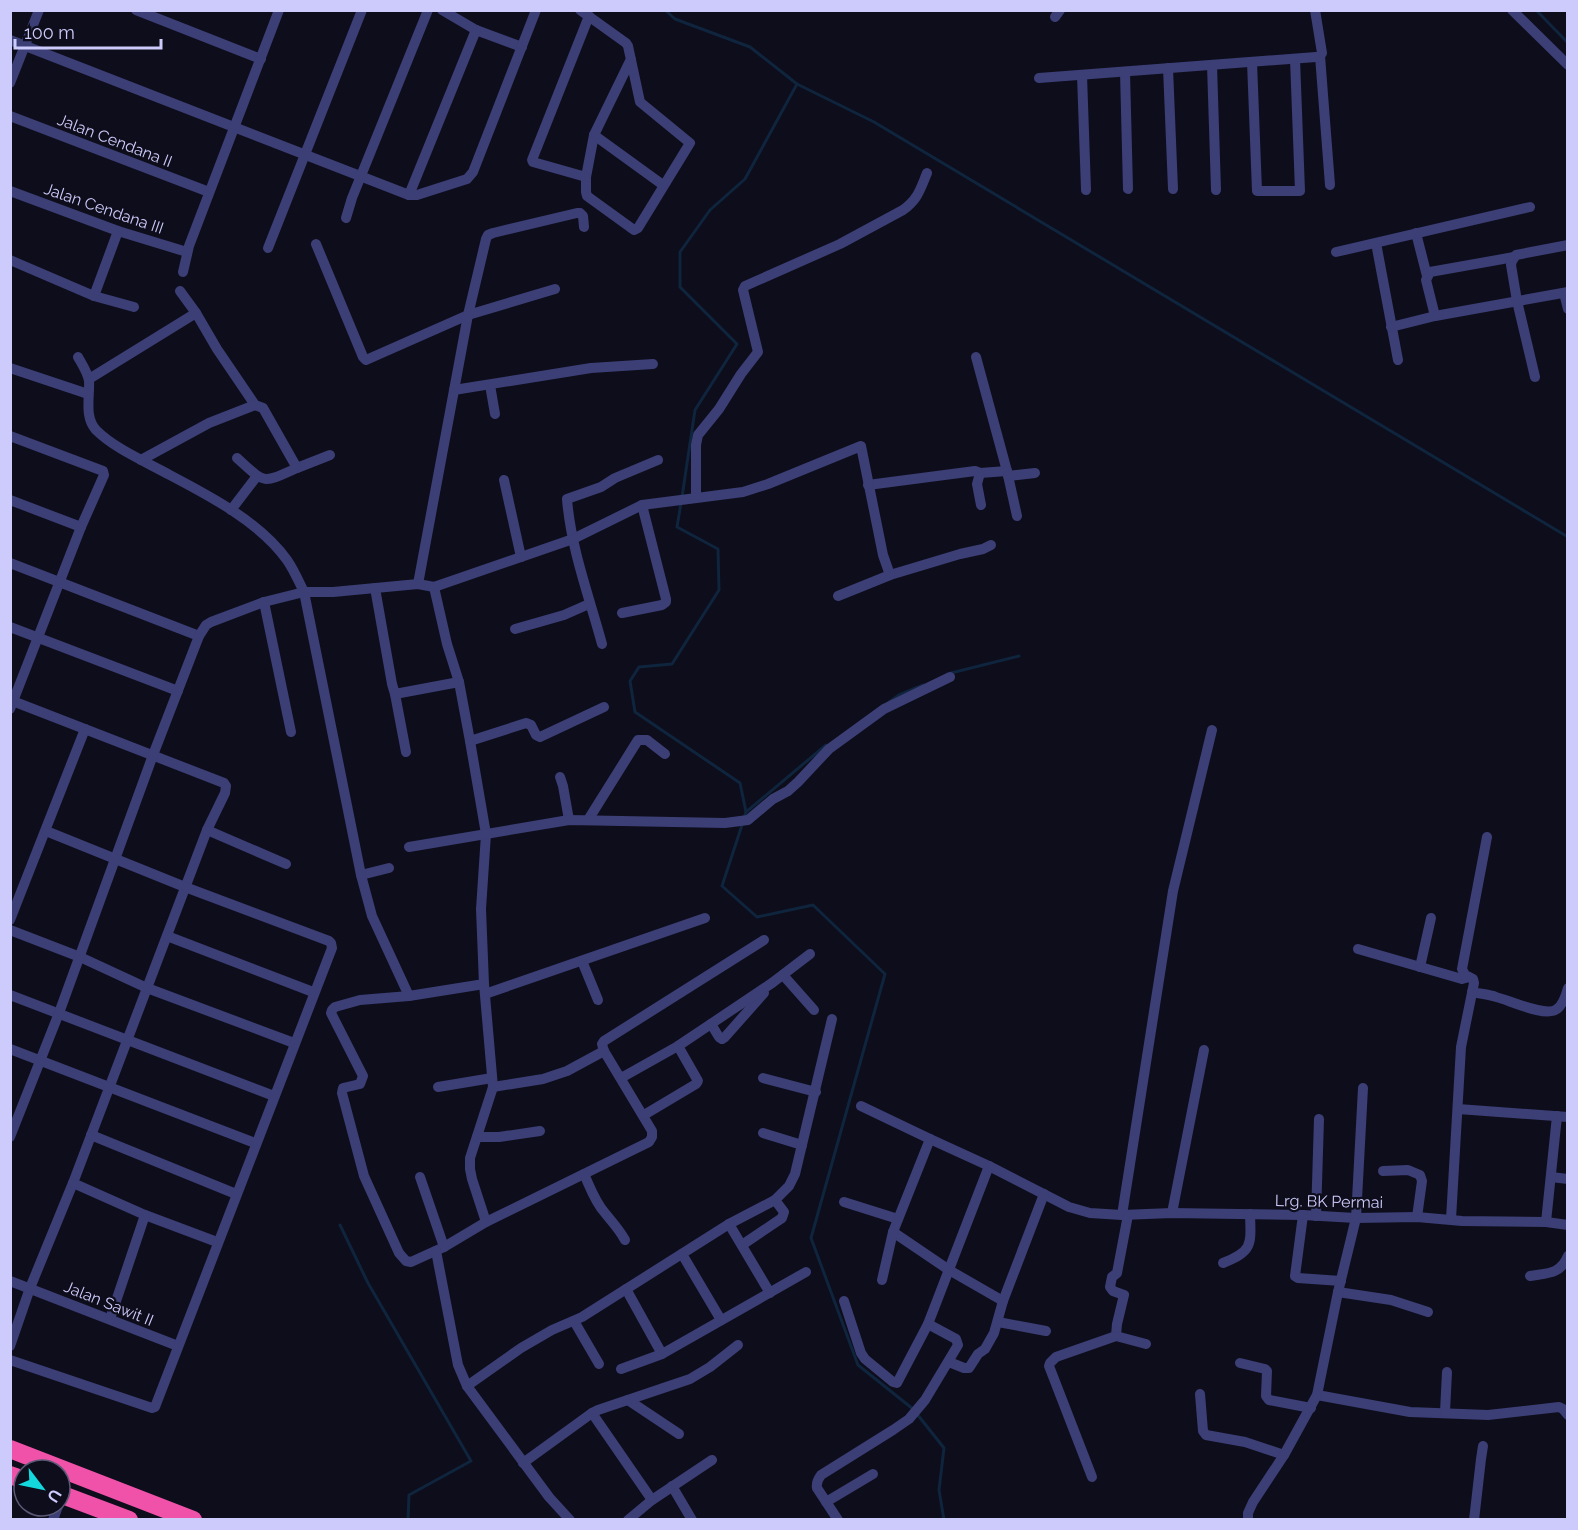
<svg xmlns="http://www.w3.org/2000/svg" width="1578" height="1530" font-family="Raleway,sans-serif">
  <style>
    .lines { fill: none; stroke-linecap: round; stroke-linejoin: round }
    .stream { stroke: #0f243d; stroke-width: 3 }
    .street { stroke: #3c3e76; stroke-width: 10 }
    .highway { stroke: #f051a9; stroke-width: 18 }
    .labels { text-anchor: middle; stroke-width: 4.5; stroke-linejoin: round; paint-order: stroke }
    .street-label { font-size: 16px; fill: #cdcbfb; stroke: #0e0d1b }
  </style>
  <rect width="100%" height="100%" fill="#0e0d1b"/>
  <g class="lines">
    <g class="stream">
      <path d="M665 10 675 19 750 47 797 84 874 122 1568 537"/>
      <path d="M1536 10 1568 43"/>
      <path d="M682 497 695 410 737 344 680 287V252L710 210 745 179 797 84"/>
      <path d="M681 503 677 527 718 549 719 590 672 664 639 667 630 681 635 712 740 783 746 812 744 818"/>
      <path d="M951 673 1019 656"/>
      <path d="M889 702 899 695 923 685"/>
      <path d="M746 812 826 745"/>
      <path d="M742 825 722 886 757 917 813 905 885 974 811 1238 858 1365 913 1409"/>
      <path d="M340 1225 368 1283 471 1461 409 1495 408 1520"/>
      <path d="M917 1414 944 1448 939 1490 944 1520"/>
    </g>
    <g class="street">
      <path d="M136 10 261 59"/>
      <path d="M442 10 476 30 522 47"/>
      <path d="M580 10 626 43 628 46 640 102 690 143 638 228 634 230 587 196 586 192V177L594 135 631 59"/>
      <path d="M1512 10 1568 65"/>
      <path d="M1055 17 1060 10"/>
      <path d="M10 40 409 195H417L467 179 473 172 536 10"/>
      <path d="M1320 56 1330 185"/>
      <path d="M1252 62 1257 191H1300L1295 59"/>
      <path d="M1212 65 1216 190"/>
      <path d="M1168 68 1173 189"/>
      <path d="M1125 72 1128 189"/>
      <path d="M1082 75 1086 190"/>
      <path d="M1039 78 1316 57 1320 56 1322 53 1315 10"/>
      <path d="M10 83 39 10"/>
      <path d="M10 116 209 192"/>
      <path d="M594 135 663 185"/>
      <path d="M586 177 533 162 532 160 589 16"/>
      <path d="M10 191 118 231 187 252"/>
      <path d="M409 195 476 30"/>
      <path d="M346 218 352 198 428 10"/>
      <path d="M1416 233 1427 276"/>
      <path d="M1376 243 1398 360"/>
      <path d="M316 244 363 357 366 360 468 315 555 289"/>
      <path d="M268 248 362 10"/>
      <path d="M1336 252 1530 207"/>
      <path d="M10 260 94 296 134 307"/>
      <path d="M183 272 189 246 279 10"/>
      <path d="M180 291 196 313 217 349 255 405 263 408 297 468 330 455"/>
      <path d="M1564 293 1568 309"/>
      <path d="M94 296 118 231"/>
      <path d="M1435 316 1426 280 1430 272 1514 257"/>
      <path d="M1391 327 1435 316 1568 292"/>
      <path d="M78 357C82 364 88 373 89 381 90 397 84 417 96 430 114 448 144 461 166 473 208 495 259 521 287 560 294 570 299 582 304 592L361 875 389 868"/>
      <path d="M976 357 1007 471 980 473"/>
      <path d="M10 368 88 394"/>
      <path d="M1535 377 1517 301 1511 265 1512 261 1516 255 1568 245"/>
      <path d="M89 379 196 313"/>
      <path d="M490 385 495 414"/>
      <path d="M454 390 591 368 653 364"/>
      <path d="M10 436 103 471 104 475 81 527 10 709"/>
      <path d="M237 458C266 484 261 484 297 468"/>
      <path d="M141 460 209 423 255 405"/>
      <path d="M1007 471 1017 516"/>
      <path d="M1008 476 1035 473"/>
      <path d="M504 480 521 557"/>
      <path d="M868 485 975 471 980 473 977 484 981 505"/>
      <path d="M696 498V445L698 435 719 409 741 374 758 352 743 290 745 286 840 244 903 210C918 199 920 190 927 173"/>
      <path d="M10 500 81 527"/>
      <path d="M231 510 257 476"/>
      <path d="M10 563 199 636"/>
      <path d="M890 575 960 554 983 549 991 545"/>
      <path d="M418 584 468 315 486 239 488 235 493 233 577 213H580L583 216 584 227"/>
      <path d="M434 587 447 644 459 682 470 741 486 834 481 909 484 984 493 1087 470 1158V1169L472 1179 486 1222"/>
      <path d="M375 588 392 684 395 694 459 682"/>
      <path d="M264 602 291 732"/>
      <path d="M622 613 662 605 666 602V599L642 505"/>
      <path d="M10 627 178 691"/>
      <path d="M515 629 564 615 589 604"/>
      <path d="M602 644C589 596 571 549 567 499L601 487 615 478 658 460"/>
      <path d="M395 694 406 752"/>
      <path d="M10 700 224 783 226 786 225 793 207 830 73 1183 30 1288 10 1346"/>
      <path d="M470 741 526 723 531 725 536 735 540 737 604 707"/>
      <path d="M560 777 563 786 569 820"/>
      <path d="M588 820 638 740H647L665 754"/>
      <path d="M207 830 286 864"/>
      <path d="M409 847 569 820 725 823 748 820 773 799 788 791 798 782 829 749 884 709 950 677"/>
      <path d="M361 875 372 916 409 996"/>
      <path d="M10 920 85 729"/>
      <path d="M10 930 80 957 147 988 294 1043"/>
      <path d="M167 936 313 992"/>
      <path d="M1358 949 1462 979 1469 977"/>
      <path d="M582 961 598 1000"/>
      <path d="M1420 967 1431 918"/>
      <path d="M783 975 814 1010"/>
      <path d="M484 984 409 996 360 1000 335 1007 332 1010 331 1013 363 1076 360 1084 343 1088 342 1093 364 1176 399 1253 406 1261 411 1262 444 1247 486 1222 649 1142 652 1137V1131L604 1051 602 1044 604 1041 764 940"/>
      <path d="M1472 992C1480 994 1489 994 1496 997 1509 1000 1546 1018 1557 1009 1563 1005 1566 995 1568 988"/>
      <path d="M485 994 705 918"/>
      <path d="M10 995 274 1096"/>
      <path d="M711 1024 719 1037 722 1039 725 1037 764 993"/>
      <path d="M10 1049 255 1143"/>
      <path d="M621 1078 678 1046 772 983 810 954"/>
      <path d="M763 1078 816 1092"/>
      <path d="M438 1087 492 1078"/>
      <path d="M493 1087 543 1079 567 1071 604 1051"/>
      <path d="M861 1106 930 1139 989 1166 1069 1207 1090 1213 1122 1215 1172 1213 1303 1215 1356 1218 1417 1217 1462 1221 1546 1222 1568 1225"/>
      <path d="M1458 1109 1568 1117"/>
      <path d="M644 1115 696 1084 698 1081 678 1046"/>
      <path d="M763 1133 802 1145"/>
      <path d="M91 1135 236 1194"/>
      <path d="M10 1137 59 1013 153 755 199 636 206 625 211 622 264 602 304 592H333L418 584 434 587 573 539 642 505 743 492 768 484 861 446 883 555 890 575 838 596"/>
      <path d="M477 1137H499L540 1131"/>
      <path d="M1383 1171 1408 1170 1420 1175 1422 1181 1417 1217"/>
      <path d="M584 1174C590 1187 595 1202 605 1213 612 1222 619 1229 625 1240"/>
      <path d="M420 1177 444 1247"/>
      <path d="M1551 1177 1568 1179"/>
      <path d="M73 1183 145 1215 217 1242"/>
      <path d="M844 1202 898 1219"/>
      <path d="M1172 1213 1204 1050"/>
      <path d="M1122 1215 1173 891 1212 730"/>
      <path d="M1128 1215 1117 1273 1112 1277 1110 1287 1113 1291 1124 1295 1117 1324 1116 1336 1146 1344"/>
      <path d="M1303 1215 1295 1276 1298 1278 1341 1281"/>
      <path d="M1316 1216 1319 1119"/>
      <path d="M1451 1219 1461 1047 1474 983 1473 979 1465 975 1462 969 1487 837"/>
      <path d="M1546 1222 1557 1116"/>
      <path d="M729 1224 770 1293"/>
      <path d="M893 1232 949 1270 1003 1301"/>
      <path d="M742 1245 782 1218 784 1212 775 1200"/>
      <path d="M436 1251 458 1365 467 1386 549 1497 570 1520"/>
      <path d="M682 1254 721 1320"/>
      <path d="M1223 1263C1253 1251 1251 1245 1250 1214"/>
      <path d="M1530 1276C1547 1273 1560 1275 1568 1256"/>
      <path d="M882 1280 893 1232 930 1139"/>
      <path d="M10 1281 178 1346"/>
      <path d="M626 1289 662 1354"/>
      <path d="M1338 1292 1391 1300 1428 1312"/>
      <path d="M844 1301 861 1353 865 1359 893 1382 897 1383 928 1324 989 1166"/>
      <path d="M110 1319 145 1215"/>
      <path d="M574 1321 599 1364"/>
      <path d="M998 1322 1046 1331"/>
      <path d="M10 1360 152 1408 155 1407 332 948 331 943 329 941 185 887 46 831"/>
      <path d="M949 1362 964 1368H969L978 1354 985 1349 994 1333 1003 1301 1044 1194"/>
      <path d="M1240 1363 1265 1369 1267 1371 1266 1396 1269 1400 1311 1408"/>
      <path d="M621 1369 662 1354 806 1272"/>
      <path d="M467 1386 521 1348 552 1330 582 1317 729 1224 775 1200 789 1186 795 1174 832 1019"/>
      <path d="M1200 1394 1203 1431 1206 1435 1245 1442 1284 1455"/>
      <path d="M1317 1395 1410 1412 1488 1415 1559 1407 1563 1409 1568 1415"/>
      <path d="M628 1400 679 1434"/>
      <path d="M1445 1412 1447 1372"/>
      <path d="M592 1413 652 1500"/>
      <path d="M523 1463 592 1413 598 1410 690 1379 710 1367 738 1345"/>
      <path d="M1092 1477 1049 1366 1050 1363 1056 1357 1116 1336"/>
      <path d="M672 1486 692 1520"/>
      <path d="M826 1502 873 1474"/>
      <path d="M53 1520 58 1506"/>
      <path d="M628 1520 652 1500 712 1460"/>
      <path d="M838 1520 817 1488C816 1483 818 1479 821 1475L893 1430 909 1419 925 1400 958 1345 956 1339 928 1324"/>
      <path d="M1248 1520V1513L1253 1502 1284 1455 1317 1395 1338 1292 1356 1218 1363 1088"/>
      <path d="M1474 1520 1481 1459 1483 1446"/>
    </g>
    <g class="highway">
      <path d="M10 1449 193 1520"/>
      <path d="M10 1475 24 1480"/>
      <path d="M60 1494 129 1520"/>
    </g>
  </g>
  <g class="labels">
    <g class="street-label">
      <text transform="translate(115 140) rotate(21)" y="6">Jalan Cendana II</text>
      <text transform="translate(104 208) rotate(19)" y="6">Jalan Cendana III</text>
      <text transform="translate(1329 1201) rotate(1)" y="6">Lrg. BK Permai</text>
      <text transform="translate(109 1303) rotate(22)" y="6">Jalan Sawit II</text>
    </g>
  </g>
  <rect width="1578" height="1530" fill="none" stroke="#cdcbfb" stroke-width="24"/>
  <g transform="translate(42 1488) rotate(122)"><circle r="28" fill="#0e0d1b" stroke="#5a5975" stroke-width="1.5"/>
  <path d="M0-4.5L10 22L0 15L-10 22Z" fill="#13d9df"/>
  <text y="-9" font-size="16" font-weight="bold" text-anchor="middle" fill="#cdcbfb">U</text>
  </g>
  <path d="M15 39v9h146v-9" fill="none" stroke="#cdcbfb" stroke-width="3"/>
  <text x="24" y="39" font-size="18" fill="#cdcbfb" stroke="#0e0d1b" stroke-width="4.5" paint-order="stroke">100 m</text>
</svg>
